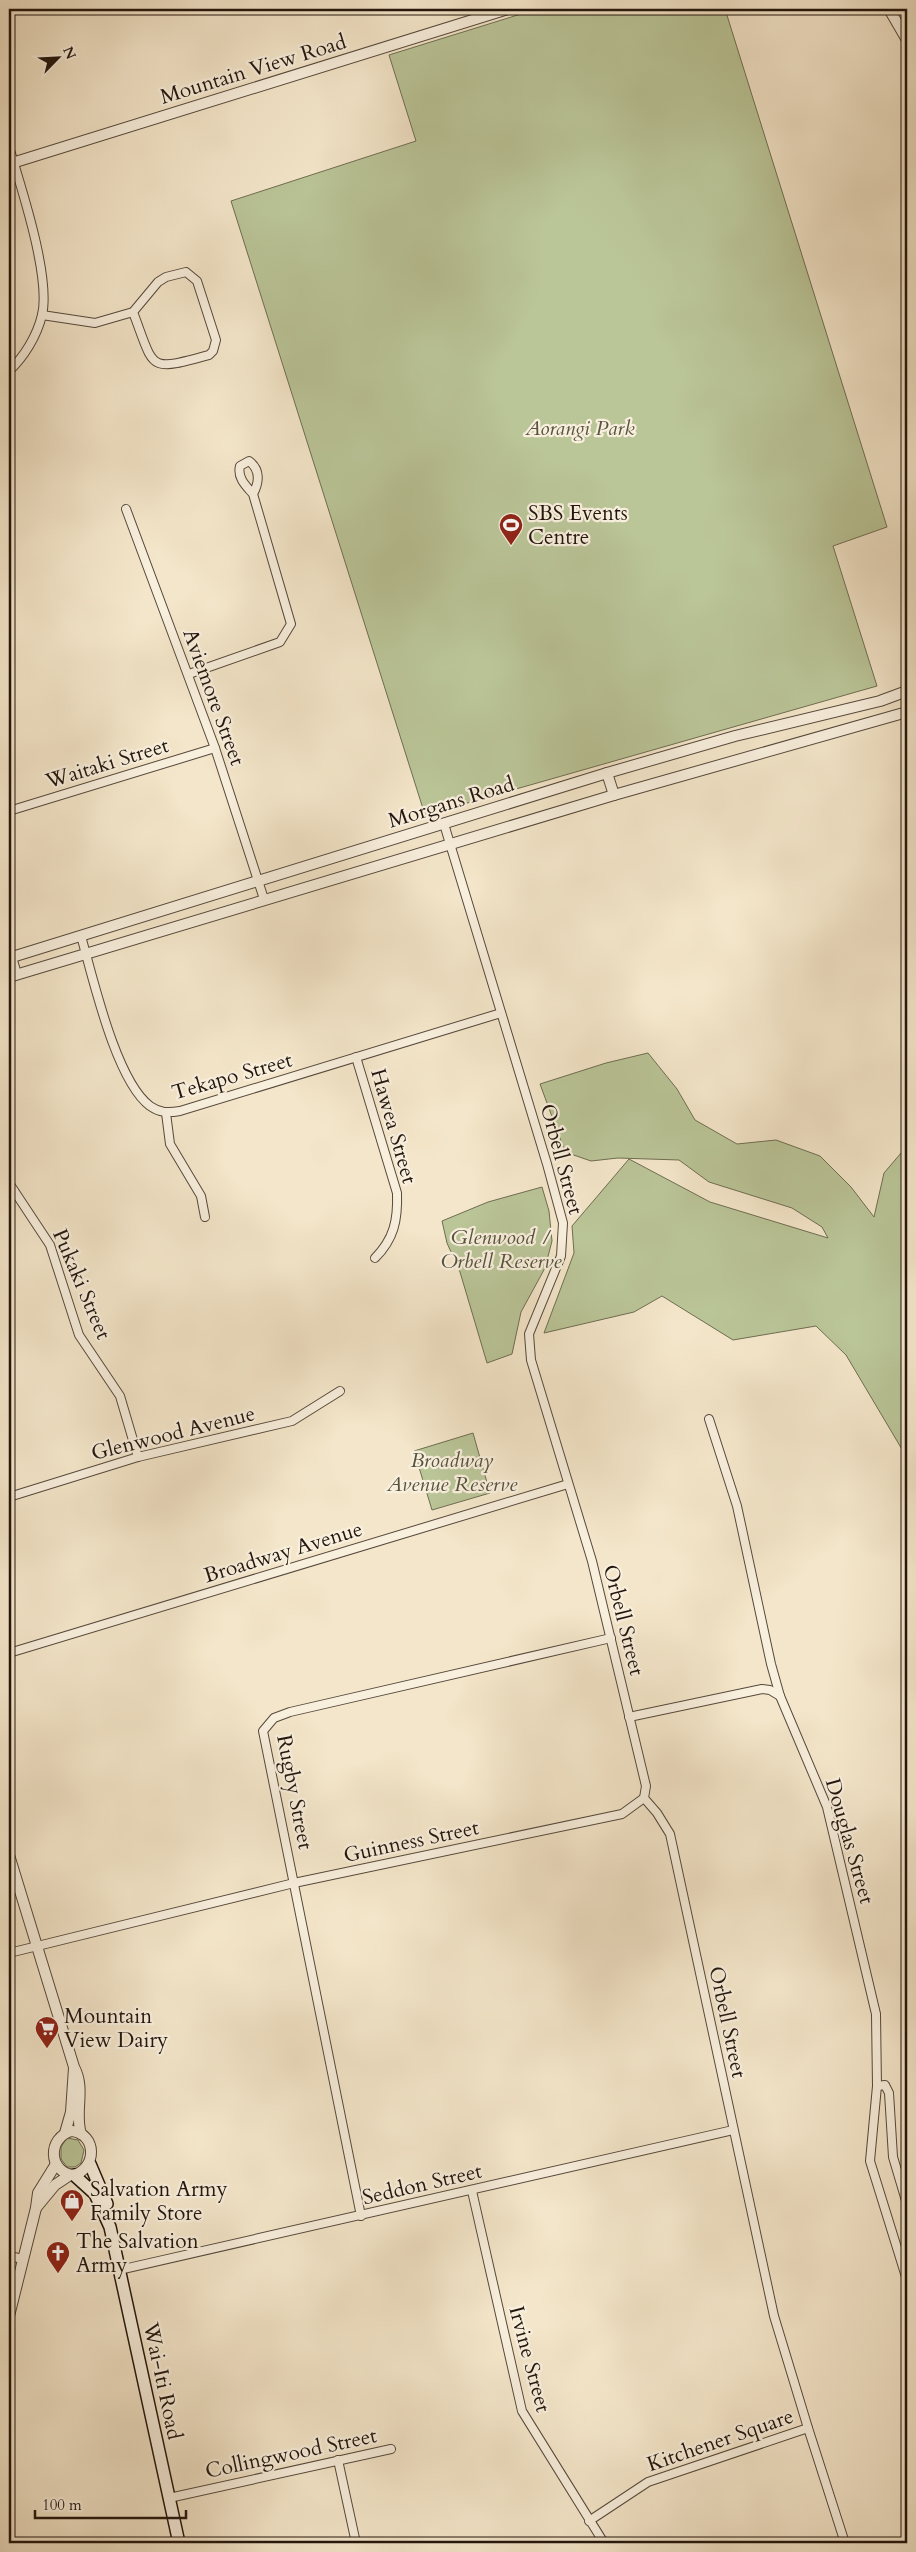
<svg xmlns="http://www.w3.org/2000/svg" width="916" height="2552" font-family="Cardo,serif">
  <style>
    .green { fill: #bac598; stroke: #6e6d52 }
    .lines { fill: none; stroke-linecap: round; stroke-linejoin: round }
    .minor-casing { stroke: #56493c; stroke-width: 10 }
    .tertiary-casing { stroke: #56493c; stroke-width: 12 }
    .secondary-casing { stroke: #22150d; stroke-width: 14 }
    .minor { stroke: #f8efdd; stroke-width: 8 }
    .tertiary { stroke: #f8efdd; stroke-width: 10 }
    .secondary { stroke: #f8efdd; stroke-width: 11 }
    .labels { text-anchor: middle; stroke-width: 4.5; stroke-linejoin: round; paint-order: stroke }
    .street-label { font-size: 21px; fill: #22150d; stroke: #f8efdd }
    .park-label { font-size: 21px; font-style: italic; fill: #57533e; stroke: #f8efdd }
    .poi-label { font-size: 21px; fill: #22150d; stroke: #f8efdd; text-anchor: start }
  </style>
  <rect width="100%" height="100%" fill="#f4e6ca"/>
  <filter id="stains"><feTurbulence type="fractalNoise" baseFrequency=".004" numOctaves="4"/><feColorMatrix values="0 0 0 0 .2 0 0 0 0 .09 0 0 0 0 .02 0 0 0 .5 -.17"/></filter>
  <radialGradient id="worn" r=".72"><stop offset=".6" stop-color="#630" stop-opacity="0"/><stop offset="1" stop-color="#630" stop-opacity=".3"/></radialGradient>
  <g class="green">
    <path d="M537 9H725L887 527 833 546 877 686 425 815 231 201 416 141 389 55Z"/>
    <path d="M648 1053 677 1089 695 1120 737 1144 776 1140 820 1156 851 1187 874 1217 884 1173 907 1146V1500L903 1451 846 1355 816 1326 733 1340 662 1296 634 1312 544 1333 574 1253 572 1226 629 1159 710 1202 828 1238 822 1227 792 1208 709 1182 679 1160 618 1158 591 1161 565 1152 540 1084 606 1063Z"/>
    <path d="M542 1187 549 1211 552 1241 545 1268 521 1312 512 1354 487 1363 460 1272 447 1243 442 1221 488 1202Z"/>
    <path d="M473 1433 490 1493 432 1510 414 1451Z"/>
    <path d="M67 2138 78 2140 84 2150 81 2163 75 2167H67L61 2159V2147Z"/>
  </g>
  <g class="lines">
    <g class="minor-casing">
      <g id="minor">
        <path d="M9 147C21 187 51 277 42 315 37 336 24 357 9 371"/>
        <path d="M42 315 95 323 133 312 158 282 166 277 186 272 197 281 216 340 213 351 209 355C147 372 155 370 133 312"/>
        <path d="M126 509 215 748 264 899"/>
        <path d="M189 674 280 642 291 624 253 494C246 486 237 478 240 466L249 461C261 470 259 483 253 494"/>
        <path d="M9 811 215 748"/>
        <path d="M444 824 547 1164 563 1223 561 1256 529 1334 531 1360 592 1561 646 1786 644 1798 657 1813 670 1834 774 2316 808 2428"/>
        <path d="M81 936C93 978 116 1081 150 1106 160 1113 168 1113 180 1111L501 1013"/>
        <path d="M9 947 17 974"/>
        <path d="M356 1057 397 1193C398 1220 394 1239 375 1258"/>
        <path d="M166 1113 170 1144 201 1196 205 1217"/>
        <path d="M9 1183 50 1245 79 1335 120 1396 138 1457"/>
        <path d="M709 1419 737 1506 771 1664 780 1696 827 1807 876 2014 877 2086 870 2161 907 2280"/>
        <path d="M9 1497 138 1457 292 1421 340 1391"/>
        <path d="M9 1653 568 1484"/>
        <path d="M629 1717 762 1689 770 1690 780 1696"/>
        <path d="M9 1953 294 1883 622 1814 644 1798"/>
        <path d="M877 2086 885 2085 889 2093 893 2157 907 2204"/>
        <path d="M472 2191 522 2411 604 2543"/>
        <path d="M361 2216 263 1731 274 1718 290 1712 611 1638"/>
        <path d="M9 2256 23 2259"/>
        <path d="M119 2270 733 2130"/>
        <path d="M338 2460 356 2543"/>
        <path d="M169 2498 391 2449"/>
        <path d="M589 2521 648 2482 808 2428 845 2543"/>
      </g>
    </g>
    <g class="tertiary-casing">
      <g id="tertiary">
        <path d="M889 9 907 40"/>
        <path d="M9 164 508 9"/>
        <path d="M607 773 614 795"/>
        <path d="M9 958 607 773 735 736 880 701 907 691"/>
        <path d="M9 977 614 795 907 712"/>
        <path d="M9 1855 74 2067C86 2089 74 2112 81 2134"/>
        <path d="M72 2131C97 2134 97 2168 74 2175 48 2173 47 2137 72 2131Z"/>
        <path d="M65 2133 71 2112 74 2068"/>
        <path d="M36 2208 55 2185 70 2175"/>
        <path d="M9 2316 36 2208 38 2193 56 2164"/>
      </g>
    </g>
    <g class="secondary-casing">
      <g id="secondary">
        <path d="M90 2164 107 2204"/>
        <path d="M74 2175 95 2194 110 2227 179 2543"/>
      </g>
    </g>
    <use href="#minor" class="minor"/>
    <use href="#tertiary" class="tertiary"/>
    <use href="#secondary" class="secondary"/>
  </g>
  <defs>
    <g id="stadium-pin" transform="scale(1.25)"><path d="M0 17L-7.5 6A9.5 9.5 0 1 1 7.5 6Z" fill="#8f2418" stroke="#f8efdd"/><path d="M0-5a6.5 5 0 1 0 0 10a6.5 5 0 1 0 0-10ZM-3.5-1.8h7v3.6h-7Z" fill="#fff"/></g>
    <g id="supermarket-pin" transform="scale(1.25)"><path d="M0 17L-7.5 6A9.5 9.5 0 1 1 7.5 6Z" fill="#8f2418" stroke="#f8efdd"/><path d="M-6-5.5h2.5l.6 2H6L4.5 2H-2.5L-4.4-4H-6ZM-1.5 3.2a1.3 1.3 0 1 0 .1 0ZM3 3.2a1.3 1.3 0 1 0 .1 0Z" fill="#fff"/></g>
    <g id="shop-pin" transform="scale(1.25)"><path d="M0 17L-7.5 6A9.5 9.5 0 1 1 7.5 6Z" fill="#8f2418" stroke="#f8efdd"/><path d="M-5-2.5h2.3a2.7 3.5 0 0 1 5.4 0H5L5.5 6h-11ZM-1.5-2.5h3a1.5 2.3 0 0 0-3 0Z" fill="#fff"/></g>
    <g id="church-pin" transform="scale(1.25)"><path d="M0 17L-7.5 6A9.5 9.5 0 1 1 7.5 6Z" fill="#8f2418" stroke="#f8efdd"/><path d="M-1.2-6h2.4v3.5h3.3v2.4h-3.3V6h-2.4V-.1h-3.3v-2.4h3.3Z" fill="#fff"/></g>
  </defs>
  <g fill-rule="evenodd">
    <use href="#stadium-pin" x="511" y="525"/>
    <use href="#supermarket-pin" x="47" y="2028"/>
    <use href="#shop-pin" x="72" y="2201"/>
    <use href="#church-pin" x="58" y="2253"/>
  </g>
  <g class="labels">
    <g class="street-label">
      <text transform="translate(253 69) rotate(-17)" y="7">Mountain View Road</text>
      <text transform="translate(214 697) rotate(70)" y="7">Aviemore Street</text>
      <text transform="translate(107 763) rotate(-17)" y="7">Waitaki Street</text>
      <text transform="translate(451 802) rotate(-17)" y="7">Morgans Road</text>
      <text transform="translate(232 1076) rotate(-16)" y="7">Tekapo Street</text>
      <text transform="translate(394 1126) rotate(74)" y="7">Hawea Street</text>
      <text transform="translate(562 1159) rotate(75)" y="7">Orbell Street</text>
      <text transform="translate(82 1284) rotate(67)" y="7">Pukaki Street</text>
      <text transform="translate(173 1433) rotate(-14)" y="7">Glenwood Avenue</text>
      <text transform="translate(283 1552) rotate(-17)" y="7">Broadway Avenue</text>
      <text transform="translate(624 1620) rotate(76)" y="7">Orbell Street</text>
      <text transform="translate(295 1792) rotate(79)" y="7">Rugby Street</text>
      <text transform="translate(411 1841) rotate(-12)" y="7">Guinness Street</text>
      <text transform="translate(850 1841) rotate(74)" y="7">Douglas Street</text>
      <text transform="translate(728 2022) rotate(78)" y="7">Orbell Street</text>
      <text transform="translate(422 2184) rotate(-13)" y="7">Seddon Street</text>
      <text transform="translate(530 2359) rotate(75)" y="7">Irvine Street</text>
      <text transform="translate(163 2381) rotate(78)" y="7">Wai-Iti Road</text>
      <text transform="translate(720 2440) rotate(-19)" y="7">Kitchener Square</text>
      <text transform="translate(291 2453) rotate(-12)" y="7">Collingwood Street</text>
    </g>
    <g class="park-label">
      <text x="580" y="435">Aorangi Park</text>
      <text x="501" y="1244">Glenwood /<tspan x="501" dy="24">Orbell Reserve</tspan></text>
      <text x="452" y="1467">Broadway<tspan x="452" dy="24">Avenue Reserve</tspan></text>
    </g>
    <g class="poi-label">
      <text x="528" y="520">SBS Events<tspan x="528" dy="24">Centre</tspan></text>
      <text x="64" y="2023">Mountain<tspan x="64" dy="24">View Dairy</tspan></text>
      <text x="90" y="2196">Salvation Army<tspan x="90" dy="24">Family Store</tspan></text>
      <text x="76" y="2248">The Salvation<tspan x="76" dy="24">Army</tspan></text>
    </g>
  </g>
  <rect width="916" height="2552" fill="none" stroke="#f4e6ca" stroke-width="30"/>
  <rect x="10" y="10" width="896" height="2532" fill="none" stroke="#22150d" stroke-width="2.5"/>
  <rect x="15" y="15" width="886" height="2522" fill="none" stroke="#22150d"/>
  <g transform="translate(58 58) rotate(66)" stroke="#f8efdd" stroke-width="4" paint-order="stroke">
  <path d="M0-4L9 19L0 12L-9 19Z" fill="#22150d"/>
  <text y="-8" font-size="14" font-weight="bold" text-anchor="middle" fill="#22150d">N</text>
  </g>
  <path d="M35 2510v8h151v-8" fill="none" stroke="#22150d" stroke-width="2.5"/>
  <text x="42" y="2510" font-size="15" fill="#22150d" stroke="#f8efdd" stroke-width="4" paint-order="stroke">100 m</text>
  <rect width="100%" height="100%" filter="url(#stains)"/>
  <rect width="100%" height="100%" fill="url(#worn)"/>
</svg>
